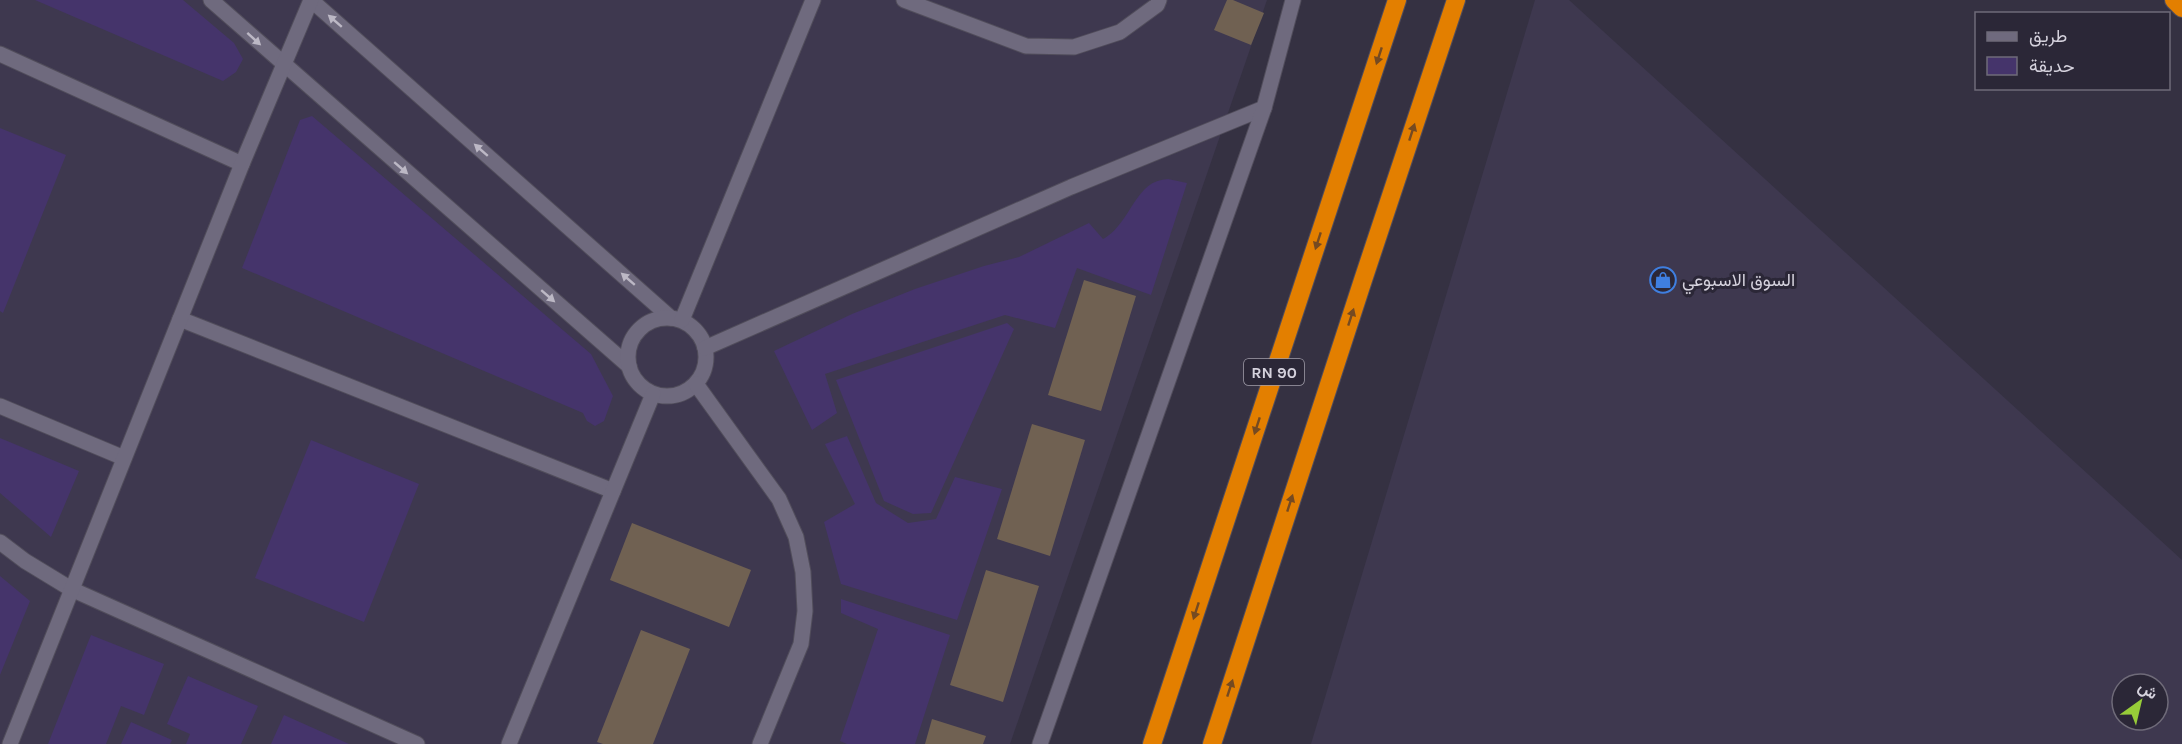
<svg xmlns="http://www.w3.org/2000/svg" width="2182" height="744" font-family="Karla,Vazirmatn,sans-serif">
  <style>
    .built { fill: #3e384f; fill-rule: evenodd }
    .green { fill: #45346b }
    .building { fill: #706152 }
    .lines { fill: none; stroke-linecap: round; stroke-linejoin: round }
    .minor-casing { stroke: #514d5b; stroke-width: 17 }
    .highway-casing { stroke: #514d5b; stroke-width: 20 }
    .minor { stroke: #6f6a7e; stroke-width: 15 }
    .highway { stroke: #e37f00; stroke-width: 18 }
    .oneway { fill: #bcb8c5 }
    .oneway2 { fill: #754a21 }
    .labels { text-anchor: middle; stroke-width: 6; stroke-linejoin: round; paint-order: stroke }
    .shield { fill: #2b2737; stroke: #a29fab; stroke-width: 1.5 }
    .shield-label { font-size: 16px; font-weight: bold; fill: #d5d2dd }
    .poi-label { font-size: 18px; fill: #d5d2dd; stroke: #2b2737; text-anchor: start }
  </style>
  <rect width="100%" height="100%" fill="#353142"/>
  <g class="built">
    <path d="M0 0H1267L1010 744H0Z"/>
    <path d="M1535 0H1569L2182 560V744H1311ZM2122 684H2158V720H2122Z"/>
  </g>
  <g class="green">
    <path d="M35 0H183L234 43 243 59 236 72 223 81Z"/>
    <path d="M312 116 591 354 613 396 604 421 595 426 587 421 583 413 242 268 300 120Z"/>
    <path d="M0 128 66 155 3 313 0 311Z"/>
    <path d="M1168 179 1187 183 1151 295 1077 268 1055 328 1005 315 825 374 837 413 812 430 774 351 852 314 915 289 984 266 1019 257 1089 223 1103 239 1105 238C1132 221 1135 180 1168 179Z"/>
    <path d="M1007 323 1014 329 931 513 913 514 884 501 836 380Z"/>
    <path d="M847 436 876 503 908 523 936 519 955 477 1002 489 957 620 841 584 824 522 855 504 825 444Z"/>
    <path d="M0 438 79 471 51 537 0 493Z"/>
    <path d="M311 440 419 484 364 622 255 578Z"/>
    <path d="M0 576 30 601 0 675Z"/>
    <path d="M841 599 950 635 915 744H847L840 741 878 629 841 613Z"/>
    <path d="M91 635 164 664 144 715 121 706 106 744H48Z"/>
    <path d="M188 676 258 706 241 744H186L190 734 167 724Z"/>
    <path d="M284 715 349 744H271Z"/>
    <path d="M131 722 172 740 170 744H121Z"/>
  </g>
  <g class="building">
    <path d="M1227 0H1233L1264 13 1251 45 1214 30Z"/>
    <path d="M1084 280 1136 296 1101 411 1048 395Z"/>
    <path d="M1032 424 1085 440 1050 556 997 539Z"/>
    <path d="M632 523 751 570 729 627 610 580Z"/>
    <path d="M986 570 1039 586 1003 702 950 685Z"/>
    <path d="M641 630 690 649 653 744H603L597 742Z"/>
    <path d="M932 719 986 736 983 744H925Z"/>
  </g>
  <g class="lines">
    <g class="minor-casing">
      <g id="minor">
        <path d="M211 0 629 366"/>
        <path d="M311 0 671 318"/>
        <path d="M904 0 1026 46 1074 47 1120 32 1157 5 1159 0"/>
        <path d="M0 54 242 164"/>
        <circle cx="667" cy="357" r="39"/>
        <path d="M180 319 613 491"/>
        <path d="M682 320 813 0"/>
        <path d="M705 348 1071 187 1264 108"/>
        <path d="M696 384 779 499 796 537 803 572 805 611 801 644 760 744"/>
        <path d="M0 406 124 458"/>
        <path d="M0 542 25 561 71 589 417 744"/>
        <path d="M10 744 242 164 311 0"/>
        <path d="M509 744 653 394"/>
        <path d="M1040 744 1264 108 1293 0"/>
      </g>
    </g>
    <g class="highway-casing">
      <g id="highway">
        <path d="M2174 0 2182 8"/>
        <path d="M1152 744 1397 0"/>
        <path d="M1212 744 1363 280 1456 0"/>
      </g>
    </g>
    <use href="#minor" class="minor"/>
    <use href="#highway" class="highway"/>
  </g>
  <defs><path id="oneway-solid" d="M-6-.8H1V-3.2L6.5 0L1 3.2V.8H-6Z" transform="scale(1.5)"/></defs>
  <g class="oneway">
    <use href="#oneway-solid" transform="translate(335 21) rotate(-139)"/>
    <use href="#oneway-solid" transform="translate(254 39) rotate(42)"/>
    <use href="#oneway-solid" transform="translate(481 150) rotate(-139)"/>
    <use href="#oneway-solid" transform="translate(401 168) rotate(41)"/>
    <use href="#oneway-solid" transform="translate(628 279) rotate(-139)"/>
    <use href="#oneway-solid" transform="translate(548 296) rotate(41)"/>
  </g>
  <g class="oneway2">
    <use href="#oneway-solid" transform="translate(1379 56) rotate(108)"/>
    <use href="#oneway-solid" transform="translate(1412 132) rotate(-72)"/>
    <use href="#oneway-solid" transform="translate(1318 241) rotate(108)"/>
    <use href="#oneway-solid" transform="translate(1351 317) rotate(-72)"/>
    <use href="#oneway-solid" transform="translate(1257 426) rotate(108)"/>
    <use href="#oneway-solid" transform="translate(1290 503) rotate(-72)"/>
    <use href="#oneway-solid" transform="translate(1196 611) rotate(108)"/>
    <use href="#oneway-solid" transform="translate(1230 688) rotate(-72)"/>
  </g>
  <defs>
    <g id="shop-ring" transform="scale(1.35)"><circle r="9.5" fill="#2b2737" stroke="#3f7fe0" stroke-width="1.5"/><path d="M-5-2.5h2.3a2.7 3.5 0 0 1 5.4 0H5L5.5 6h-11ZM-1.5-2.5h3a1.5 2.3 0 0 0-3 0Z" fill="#3f7fe0"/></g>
  </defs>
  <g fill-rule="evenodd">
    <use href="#shop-ring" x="1663" y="280"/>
  </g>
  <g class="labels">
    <rect class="shield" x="1244" y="359" width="60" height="26" rx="4.5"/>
    <g class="shield-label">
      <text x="1274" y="378">RN 90</text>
    </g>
    <g class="poi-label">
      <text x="1682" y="286">السوق الاسبوعي</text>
    </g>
  </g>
  <rect x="1975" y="12" width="195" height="78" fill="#2b2737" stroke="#6f6b79" stroke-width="1.5"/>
  <rect x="1987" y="32" width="30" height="9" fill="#6f6a7e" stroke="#6f6b79" stroke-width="1.5"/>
  <text x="2029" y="42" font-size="18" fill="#d5d2dd">طريق</text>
  <rect x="1987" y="57" width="30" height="18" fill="#45346b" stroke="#6f6b79" stroke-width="1.5"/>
  <text x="2029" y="72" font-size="18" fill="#d5d2dd">حديقة</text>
  <g transform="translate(2140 702) rotate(34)"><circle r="28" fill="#2b2737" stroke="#6f6b79" stroke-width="1.5"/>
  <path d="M0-4.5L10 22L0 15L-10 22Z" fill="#97cc39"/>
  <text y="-9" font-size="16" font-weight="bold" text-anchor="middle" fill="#d5d2dd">ش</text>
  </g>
</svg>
